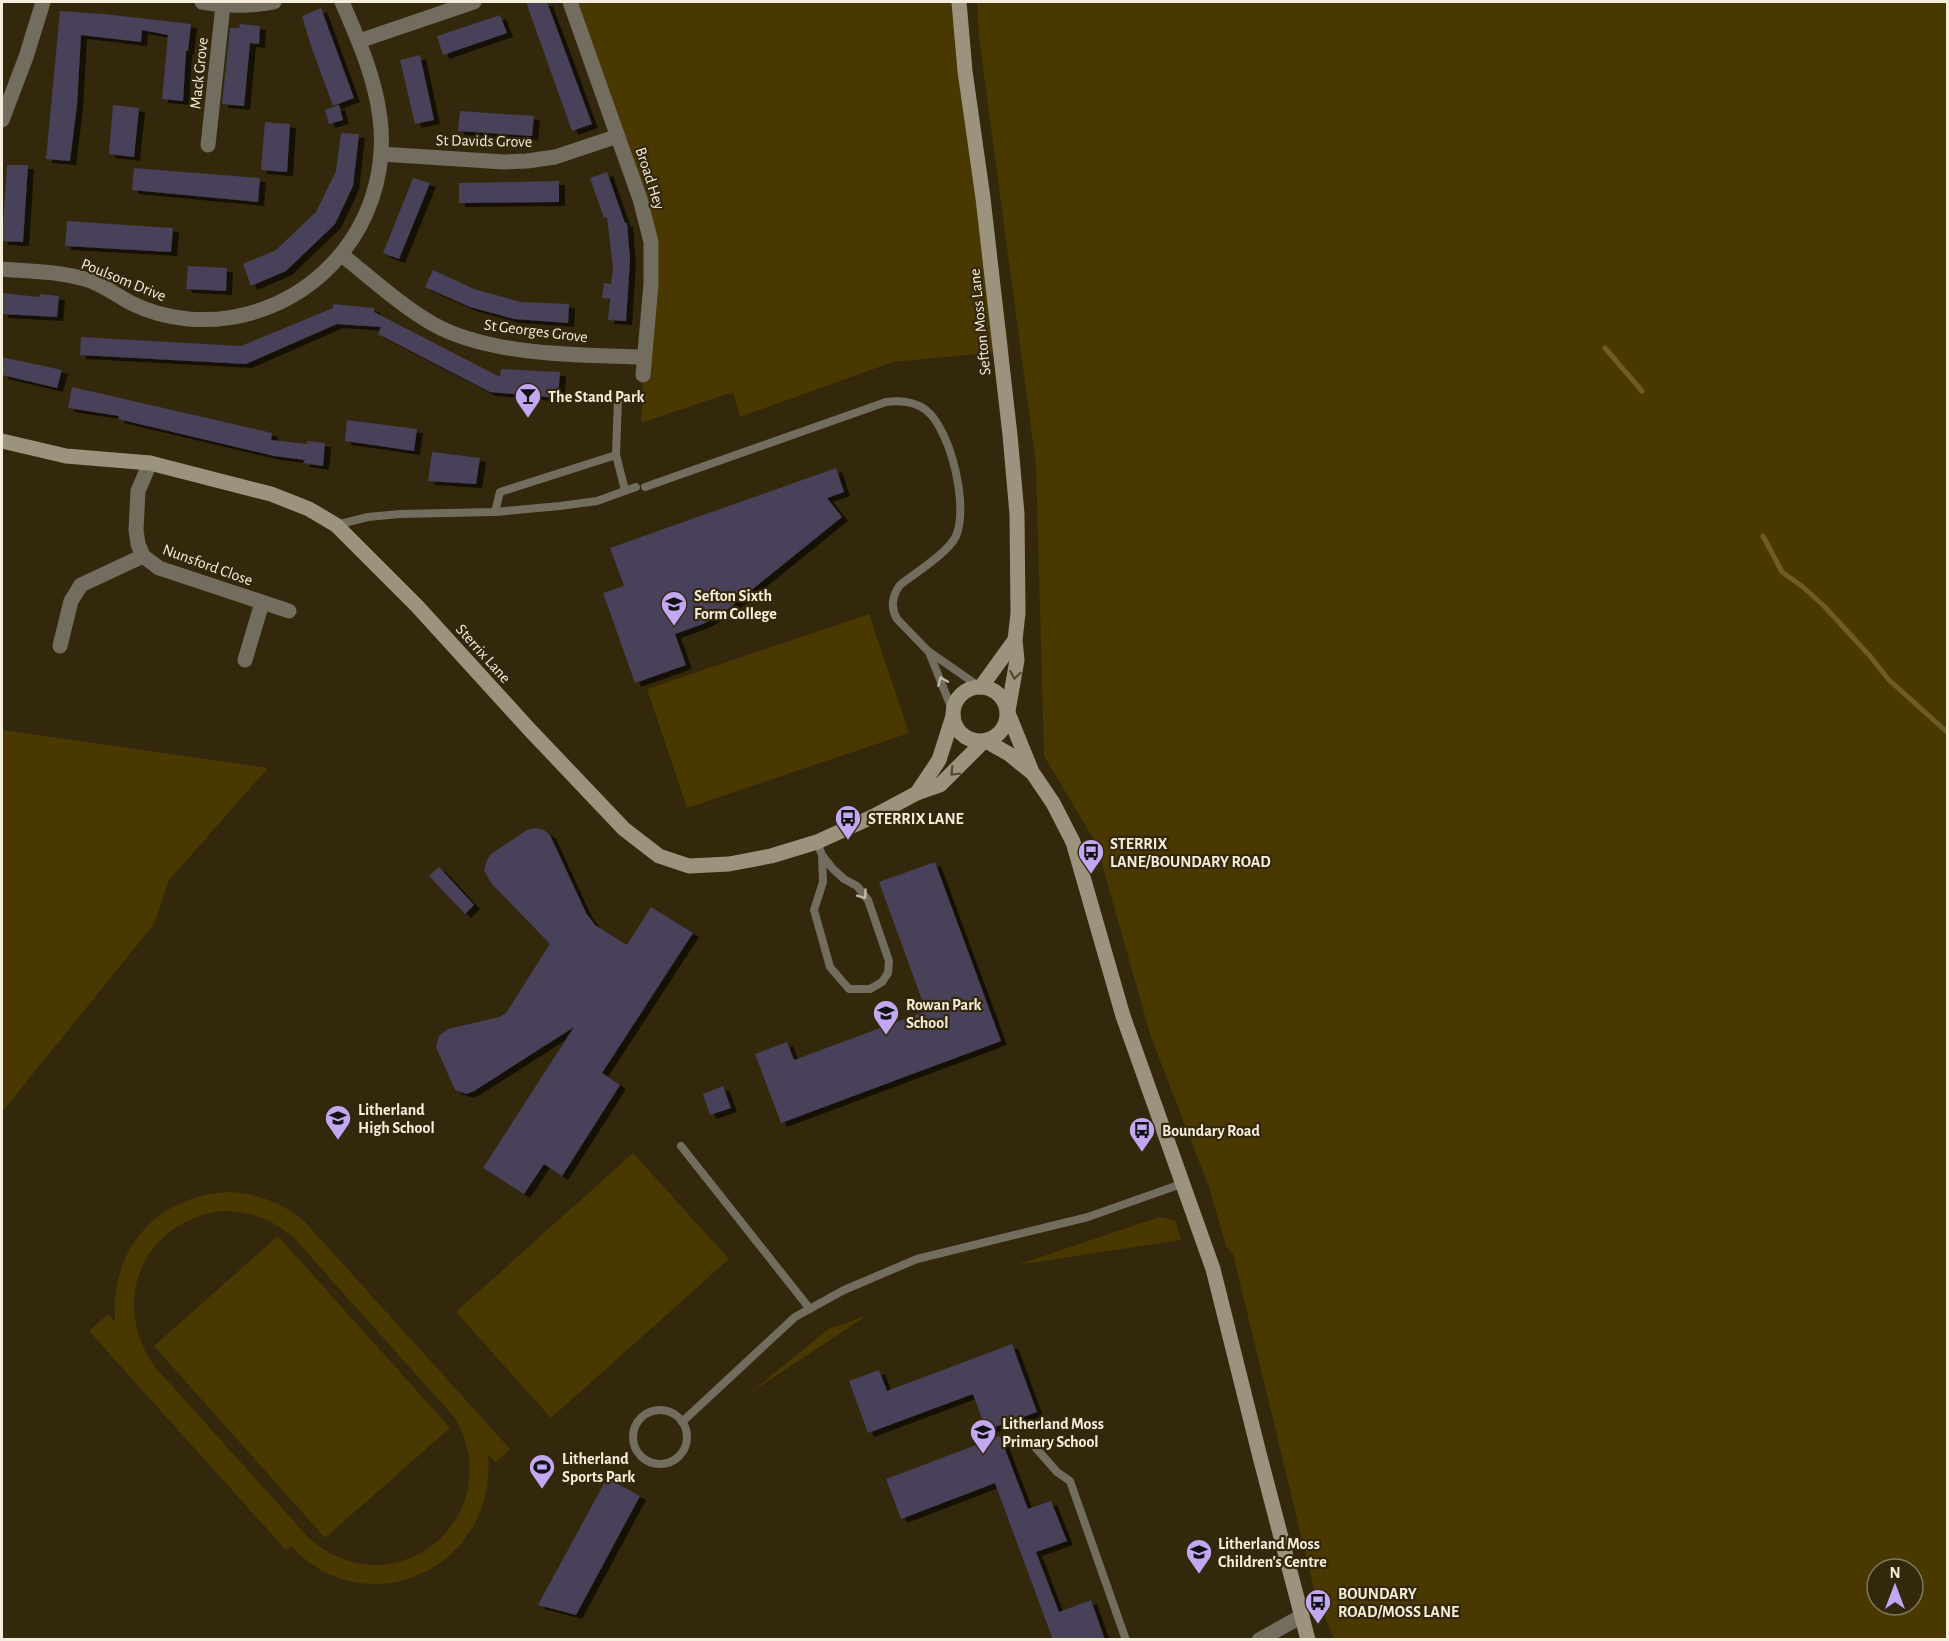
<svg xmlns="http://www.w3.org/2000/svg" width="1949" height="1641" font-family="'Alegreya Sans',sans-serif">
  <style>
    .green { fill: #4a3801; fill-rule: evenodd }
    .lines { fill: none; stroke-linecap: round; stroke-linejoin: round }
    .stream { stroke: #6e5b27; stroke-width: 5 }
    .building { fill: #483f5a; filter: url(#shadow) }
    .lane { stroke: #736d60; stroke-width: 8 }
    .street { stroke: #736d60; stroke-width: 15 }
    .secondary { stroke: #9c937e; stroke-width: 15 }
    .oneway { stroke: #584d33 }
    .oneway2 { stroke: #c1baab }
    .labels { text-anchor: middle; stroke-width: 4.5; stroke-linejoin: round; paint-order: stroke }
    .street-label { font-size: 16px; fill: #f5eedd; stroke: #33280b }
    .poi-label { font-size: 16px; font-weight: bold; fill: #f5eedd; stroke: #33280b; text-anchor: start }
  </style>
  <defs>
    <filter id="shadow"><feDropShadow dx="6" dy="4" stdDeviation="0" flood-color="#0009"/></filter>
  </defs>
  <rect width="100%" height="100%" fill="#33280b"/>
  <g class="green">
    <path d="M570 2H967L968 38 1009 351 893 362 740 417 733 392 641 423 651 242Z"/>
    <path d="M977 2H1947V1639H1334L1315 1593 1233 1254 1226 1246 1209 1187 1151 1037 1096 843 1044 756 1036 465 979 37ZM1877 1569H1913V1605H1877Z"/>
    <path d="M869 614 909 733 687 808 647 689Z"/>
    <path d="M2 730 268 768 169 880 154 924 2 1112Z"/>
    <path d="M633 1153 729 1259 551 1418 456 1312Z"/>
    <path d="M228 1192C258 1193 283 1203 305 1222L510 1449 496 1462 488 1455C498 1566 368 1629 291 1546L286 1550 89 1331 108 1314 115 1321C110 1249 156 1196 228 1192ZM221 1211C251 1211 273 1219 295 1239L455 1418C512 1518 391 1614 308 1537L155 1367C109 1303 142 1222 221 1211Z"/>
    <path d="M1159 1217 1175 1220 1181 1240 1017 1265Z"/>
    <path d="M278 1236 450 1428 325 1538 154 1346Z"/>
    <path d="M866 1316 750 1393 828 1329Z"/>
  </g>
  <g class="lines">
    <g class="stream">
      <path d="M1605 348 1642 391"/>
      <path d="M1763 536 1782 572 1803 587 1824 606 1870 656 1889 680 1948 733"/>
    </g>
  </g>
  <g class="building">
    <path d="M526 2H547L592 124 572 131Z"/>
    <path d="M321 8 354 98 333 106 310 43 302 16Z"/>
    <path d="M60 11 104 14 191 24 188 51H186L183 101 162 99 168 35 142 30 141 42 81 35 77 105 70 161 46 159Z"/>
    <path d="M500 15 507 33 443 55 437 36Z"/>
    <path d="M240 24 260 26 259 44 250 43 244 106 222 104 230 28H239Z"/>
    <path d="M420 55 434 120 415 124 400 60Z"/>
    <path d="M113 105 139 108 134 157 109 154Z"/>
    <path d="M339 105 343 120 329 124 325 110Z"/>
    <path d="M460 111 534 116 532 136 458 131Z"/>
    <path d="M265 122 290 124 287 172 261 170Z"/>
    <path d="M341 133 359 134 353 186 335 224 286 271 251 286 243 264 276 250 316 212 336 171Z"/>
    <path d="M7 165H28L23 242 2 241Z"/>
    <path d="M134 168 260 178 258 202 132 190Z"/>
    <path d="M607 172 625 223H627L630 260 626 321 608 320 610 299 602 298 604 283 611 284 613 268 607 217 604 218 590 178Z"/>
    <path d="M413 178 430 183 399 259 383 253Z"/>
    <path d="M559 181V202L459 203V183Z"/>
    <path d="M67 221 173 228 171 252 65 246Z"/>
    <path d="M188 266 227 268 226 291 186 289Z"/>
    <path d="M433 270 474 289 521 302 569 304 568 323 514 319 470 307 425 287Z"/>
    <path d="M2 293 39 297 40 294 59 296 57 317 2 314Z"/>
    <path d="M333 304 374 308V312L500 377 501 369 560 372 558 398 490 392 378 334 381 327 337 324 246 364 80 355 81 337 241 346 333 308Z"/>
    <path d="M2 357 62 370 57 388 2 375Z"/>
    <path d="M72 387 272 433 271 440 307 444V441L325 443 323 466 303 463 305 460 274 456 118 419 119 416 68 408Z"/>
    <path d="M347 420 417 429 414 451 345 441Z"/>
    <path d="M432 452 480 458 476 484 428 481Z"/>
    <path d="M836 468 844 492 827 498 842 517 723 613 703 624 675 634 686 665 635 683 603 593 624 586 610 548Z"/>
    <path d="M535 828 544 830 550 835 586 913 595 925 627 945 651 907 693 933 602 1073 620 1085 562 1176 544 1164 524 1194 483 1168 574 1027 474 1091 467 1094 455 1090 436 1047 439 1036 448 1029 499 1017 506 1013 550 944 491 883 484 870 487 860 491 854 527 830Z"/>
    <path d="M935 862 1001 1041 781 1123 755 1054 787 1042 794 1060 926 1011 879 882Z"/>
    <path d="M439 867 474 905 465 914 429 876Z"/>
    <path d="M723 1086 731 1108 710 1115 703 1094Z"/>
    <path d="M1012 1344 1037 1412 986 1430 973 1394 868 1433 849 1381 879 1370 887 1391Z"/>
    <path d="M1000 1436 1028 1509 1051 1501 1067 1541 1036 1552 1059 1612 1091 1600 1105 1640H1053L995 1483 901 1519 886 1479Z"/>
    <path d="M607 1478 640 1496 576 1615 538 1605Z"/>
  </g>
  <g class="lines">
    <g class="lane">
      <path d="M616 455 618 397"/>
      <path d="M645 487 886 402C900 400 914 401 926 410 951 430 969 507 956 536 948 553 915 573 900 585 892 596 890 607 897 619L928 651 980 687"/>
      <path d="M495 512 500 492 616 455 625 490"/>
      <path d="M336 525 368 517 400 514 495 512 560 506 597 501 636 487"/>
      <path d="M929 652 953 712"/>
      <path d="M817 842 822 855 823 882 814 910 830 967 849 989H870L882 982 888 973 889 961 868 900 857 886 844 879 833 869 822 855"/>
      <path d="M681 1146 810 1309"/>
      <circle cx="660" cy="1437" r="27"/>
      <path d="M682 1422 795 1317 844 1290 917 1259 1088 1217 1184 1183"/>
      <path d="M1035 1447 1057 1472 1070 1481 1126 1640"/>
    </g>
    <g class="street">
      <path d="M202 2C227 6 249 7 274 2"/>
      <path d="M570 2 640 199 651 242V284L643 375"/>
      <path d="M359 41 474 2"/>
      <path d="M2 120 26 57 43 2"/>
      <path d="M208 145 223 5"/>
      <path d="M381 154 504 162 527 161 555 157 618 136"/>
      <path d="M342 255C371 278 400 305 433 324 490 356 580 355 644 357"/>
      <path d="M2 269C31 272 63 271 91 281 106 287 118 296 131 303 149 312 168 317 188 319 302 328 394 231 380 118 375 77 358 39 342 2"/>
      <path d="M150 463 138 491 136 530 138 544 143 556 159 568 289 611"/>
      <path d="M60 646 71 601 81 585 143 556"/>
      <path d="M245 660 262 603"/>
      <path d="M1259 1640 1302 1616"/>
    </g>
    <g class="secondary">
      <path d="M959 2 965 71 983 198 1010 435 1017 514 1018 613 1015 640 1017 660 1008 711"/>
      <path d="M2 441 66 456 150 463 271 494 309 509 336 525 417 606 529 729 624 829 659 856 689 866 729 864 771 856 817 842 872 817 917 793 940 785 984 741"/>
      <circle cx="980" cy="714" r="27"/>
      <path d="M981 687 1015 640"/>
      <path d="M1008 713 1032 772 1053 803 1073 842 1123 1016 1213 1269 1260 1457 1308 1640"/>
      <path d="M986 741 1009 754 1030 771"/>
      <path d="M917 793 939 760 953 716"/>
    </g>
  </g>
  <defs><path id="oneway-chevron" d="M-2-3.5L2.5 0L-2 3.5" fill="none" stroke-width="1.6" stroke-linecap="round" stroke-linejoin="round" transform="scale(1.5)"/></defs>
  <g class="oneway">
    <use href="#oneway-chevron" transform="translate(1015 675) rotate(100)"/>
    <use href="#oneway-chevron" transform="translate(954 772) rotate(135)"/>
  </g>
  <g class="oneway2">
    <use href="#oneway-chevron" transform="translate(942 681) rotate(-113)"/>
    <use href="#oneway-chevron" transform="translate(863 895) rotate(54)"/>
  </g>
  <defs>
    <g id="bar-pin" transform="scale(1.35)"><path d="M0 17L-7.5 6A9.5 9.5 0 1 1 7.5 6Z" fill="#c2a7f2" stroke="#33280b"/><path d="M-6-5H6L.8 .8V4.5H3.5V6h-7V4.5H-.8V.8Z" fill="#111"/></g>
    <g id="school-pin" transform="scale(1.35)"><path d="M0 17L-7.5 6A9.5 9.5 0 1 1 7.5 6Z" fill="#c2a7f2" stroke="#33280b"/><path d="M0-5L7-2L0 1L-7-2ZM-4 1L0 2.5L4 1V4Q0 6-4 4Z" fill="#111"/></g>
    <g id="bus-pin" transform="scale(1.35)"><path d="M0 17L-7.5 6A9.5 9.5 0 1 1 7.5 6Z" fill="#c2a7f2" stroke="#33280b"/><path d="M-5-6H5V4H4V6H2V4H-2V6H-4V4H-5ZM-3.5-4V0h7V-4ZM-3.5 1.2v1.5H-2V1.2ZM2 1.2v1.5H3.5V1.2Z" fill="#111"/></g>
    <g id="stadium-pin" transform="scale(1.35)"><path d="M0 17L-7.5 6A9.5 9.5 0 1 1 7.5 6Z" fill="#c2a7f2" stroke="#33280b"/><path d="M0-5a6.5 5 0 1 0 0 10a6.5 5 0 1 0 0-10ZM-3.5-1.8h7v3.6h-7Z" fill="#111"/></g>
  </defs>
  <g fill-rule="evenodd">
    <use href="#bar-pin" x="528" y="396"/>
    <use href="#school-pin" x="674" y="604"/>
    <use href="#bus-pin" x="848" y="818"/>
    <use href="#bus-pin" x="1091" y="852"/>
    <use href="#school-pin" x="886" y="1013"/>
    <use href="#school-pin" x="338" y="1118"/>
    <use href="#bus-pin" x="1142" y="1130"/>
    <use href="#school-pin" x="983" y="1432"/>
    <use href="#stadium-pin" x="542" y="1467"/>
    <use href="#school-pin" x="1199" y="1552"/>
    <use href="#bus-pin" x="1318" y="1602"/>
  </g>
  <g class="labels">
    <g class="street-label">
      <text transform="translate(198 73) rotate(-84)" y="6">Mack Grove</text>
      <text transform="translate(484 140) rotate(1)" y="6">St Davids Grove</text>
      <text transform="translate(651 178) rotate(72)" y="6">Broad Hey</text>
      <text transform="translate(124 279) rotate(22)" y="6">Poulsom Drive</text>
      <text transform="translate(979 322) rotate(-96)" y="6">Sefton Moss Lane</text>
      <text transform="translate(536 330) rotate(7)" y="6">St Georges Grove</text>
      <text transform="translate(208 564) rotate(20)" y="6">Nunsford Close</text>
      <text transform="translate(484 653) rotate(48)" y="6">Sterrix Lane</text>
    </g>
    <g class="poi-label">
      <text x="548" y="402">The Stand Park</text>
      <text x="694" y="601">Sefton Sixth<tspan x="694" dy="18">Form College</tspan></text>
      <text x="868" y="824">STERRIX LANE</text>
      <text x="1110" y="849">STERRIX<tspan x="1110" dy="18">LANE/BOUNDARY ROAD</tspan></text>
      <text x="906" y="1010">Rowan Park<tspan x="906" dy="18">School</tspan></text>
      <text x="358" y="1115">Litherland<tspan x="358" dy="18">High School</tspan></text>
      <text x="1162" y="1136">Boundary Road</text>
      <text x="1002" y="1429">Litherland Moss<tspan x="1002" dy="18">Primary School</tspan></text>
      <text x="562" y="1464">Litherland<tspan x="562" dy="18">Sports Park</tspan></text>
      <text x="1218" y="1549">Litherland Moss<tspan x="1218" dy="18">Children's Centre</tspan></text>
      <text x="1338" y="1599">BOUNDARY<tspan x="1338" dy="18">ROAD/MOSS LANE</tspan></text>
    </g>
  </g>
  <rect width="1949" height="1641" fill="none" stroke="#f5eedd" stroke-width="6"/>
  <g transform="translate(1895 1587)"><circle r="28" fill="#33280b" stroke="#81775f" stroke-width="1.5"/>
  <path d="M0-4.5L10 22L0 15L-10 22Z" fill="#c2a7f2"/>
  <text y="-9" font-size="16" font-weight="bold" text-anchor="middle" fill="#f5eedd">N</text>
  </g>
</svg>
